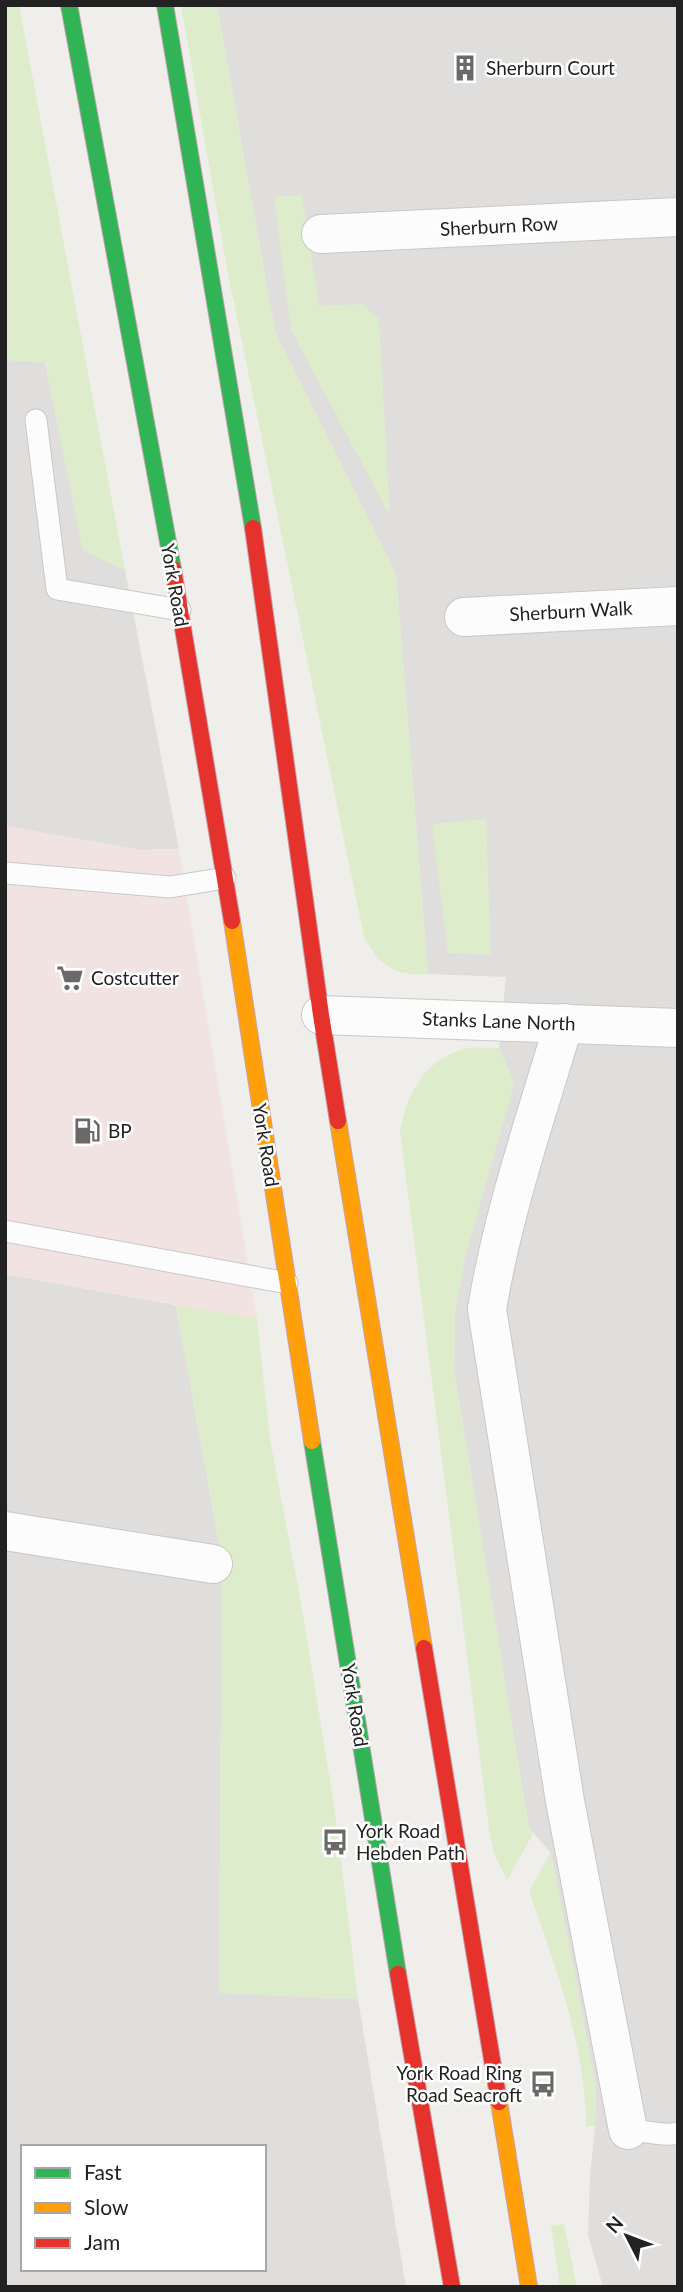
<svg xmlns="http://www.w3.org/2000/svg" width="683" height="2292" font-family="Lato,sans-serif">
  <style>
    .residential { fill: #dfdedc; fill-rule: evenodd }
    .commercial { fill: #f1e3e1 }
    .grass { fill: #ddeccb }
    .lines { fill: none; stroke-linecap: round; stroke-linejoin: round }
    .lane-casing { stroke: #c9c8c7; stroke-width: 23 }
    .street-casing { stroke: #c9c8c7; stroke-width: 40 }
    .fast-casing { stroke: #c5a2ac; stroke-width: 18 }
    .slow-casing { stroke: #c5a2ac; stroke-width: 18 }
    .jam-casing { stroke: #c5a2ac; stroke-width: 18 }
    .lane { stroke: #fdfcfc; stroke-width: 21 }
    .street { stroke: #fdfcfc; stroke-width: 38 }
    .fast { stroke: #30b455; stroke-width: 16 }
    .slow { stroke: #ff9f0a; stroke-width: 16 }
    .jam { stroke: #e5322d; stroke-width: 16 }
    .labels { text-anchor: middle; stroke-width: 5; stroke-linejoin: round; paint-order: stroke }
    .poi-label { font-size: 19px; fill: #222; stroke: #fff; text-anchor: start }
    .street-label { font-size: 19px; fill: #222; stroke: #fff }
  </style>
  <rect width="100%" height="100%" fill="#f0eeeb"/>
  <g class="residential">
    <path d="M217 5H678V2287H603L588 2235 590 2177 595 2126 596 2086 551 1853 529 1828 454 1371 455 1313 465 1257 514 1084 499 1048 506 977 428 974 396 574 275 332Z"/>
    <path d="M5 347 6 360 45 362 83 550 125 570 179 849 140 850 5 826Z"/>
    <path d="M5 1274 176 1305 222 1561 219 1993 358 1999 406 2287H5ZM23 2147H264V2269H23Z"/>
  </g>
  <path class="commercial" d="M5 826 140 850 179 849 257 1319 5 1274Z"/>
  <g class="grass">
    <path d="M5 5H19L125 570 83 550 45 362 6 360Z"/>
    <path d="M181 5H217L275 332 396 574 428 974C394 976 380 966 364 937L227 269Z"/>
    <path d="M302 195 319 306 362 304 379 319 390 516 291 330 274 197Z"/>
    <path d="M486 819 491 955 448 953 432 824Z"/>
    <path d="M499 1048 514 1084 465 1257 455 1313 454 1371 529 1828 533 1834 507 1880 494 1854 489 1829 400 1131C407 1095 422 1063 460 1050 471 1046 487 1048 499 1048Z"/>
    <path d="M176 1305 257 1319 270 1439 303 1614 335 1812 358 1999 219 1993 222 1561Z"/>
    <path d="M551 1852 596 2086 595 2126H586C586 2045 555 1966 529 1891Z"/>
    <path d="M564 2224 577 2287H560L551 2226Z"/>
  </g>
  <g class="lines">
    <g class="lane-casing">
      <g id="lane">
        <path d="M36 420 57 589 180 610"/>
        <path d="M5 873 170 887 225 878"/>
        <path d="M5 1231 287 1283"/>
        <path d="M628 2130C643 2130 666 2137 678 2133"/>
      </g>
    </g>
    <g class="street-casing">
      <g id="street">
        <path d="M321 234 678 217"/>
        <path d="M464 617 678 606"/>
        <path d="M321 1015 678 1028"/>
        <path d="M564 1023C536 1117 503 1212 487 1309L565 1801 628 2130"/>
        <path d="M5 1531 213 1564"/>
      </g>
    </g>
    <g class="fast-casing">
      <g id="fast">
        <path d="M69 5 173 569"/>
        <path d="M165 5 253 528"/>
        <path d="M312 1441 398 1974"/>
      </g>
    </g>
    <g class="slow-casing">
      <g id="slow">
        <path d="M232 921 312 1441"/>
        <path d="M338 1121 424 1648"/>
        <path d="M499 2102 529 2287"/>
      </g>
    </g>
    <g class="jam-casing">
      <g id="jam">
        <path d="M253 528 321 1015 338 1121"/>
        <path d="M173 569 232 921"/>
        <path d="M424 1648 499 2102"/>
        <path d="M398 1974 452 2287"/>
      </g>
    </g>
    <use href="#lane" class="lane"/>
    <use href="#street" class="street"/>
    <use href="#fast" class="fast"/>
    <use href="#slow" class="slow"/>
    <use href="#jam" class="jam"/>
  </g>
  <defs>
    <g id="building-bare" transform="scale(2.1)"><path d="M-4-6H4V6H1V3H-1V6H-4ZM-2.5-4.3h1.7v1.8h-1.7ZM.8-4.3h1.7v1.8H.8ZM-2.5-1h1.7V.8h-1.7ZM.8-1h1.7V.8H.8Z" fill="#6a6968" stroke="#fff" stroke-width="2.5" paint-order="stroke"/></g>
    <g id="supermarket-bare" transform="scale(2.1)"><path d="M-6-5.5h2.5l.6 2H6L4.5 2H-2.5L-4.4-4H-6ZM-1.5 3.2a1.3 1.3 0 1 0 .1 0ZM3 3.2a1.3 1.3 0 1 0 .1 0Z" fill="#6a6968" stroke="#fff" stroke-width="2.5" paint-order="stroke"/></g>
    <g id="fuel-bare" transform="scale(2.1)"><path d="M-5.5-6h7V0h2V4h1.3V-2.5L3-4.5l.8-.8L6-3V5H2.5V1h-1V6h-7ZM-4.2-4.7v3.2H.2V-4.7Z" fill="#6a6968" stroke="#fff" stroke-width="2.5" paint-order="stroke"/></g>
    <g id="bus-bare" transform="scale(2.1)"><path d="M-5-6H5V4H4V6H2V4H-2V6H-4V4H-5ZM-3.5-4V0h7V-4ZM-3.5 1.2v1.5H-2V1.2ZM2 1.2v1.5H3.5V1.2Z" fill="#6a6968" stroke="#fff" stroke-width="2.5" paint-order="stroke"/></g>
  </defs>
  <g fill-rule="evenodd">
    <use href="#building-bare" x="465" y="68"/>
    <use href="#supermarket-bare" x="70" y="978"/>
    <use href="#fuel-bare" x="87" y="1131"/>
    <use href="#bus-bare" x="335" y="1842"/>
    <use href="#bus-bare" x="543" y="2084"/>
  </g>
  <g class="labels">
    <g class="poi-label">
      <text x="486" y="75">Sherburn Court</text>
      <text x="91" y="985">Costcutter</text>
      <text x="108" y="1138">BP</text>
      <text x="356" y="1838">York Road<tspan x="356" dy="22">Hebden Path</tspan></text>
      <text x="522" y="2080" text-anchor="end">York Road Ring<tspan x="522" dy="22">Road Seacroft</tspan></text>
    </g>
    <g class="street-label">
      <text transform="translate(499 226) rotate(-3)" y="7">Sherburn Row</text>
      <text transform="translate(175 585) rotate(80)" y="7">York Road</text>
      <text transform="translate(571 611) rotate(-3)" y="7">Sherburn Walk</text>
      <text transform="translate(499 1021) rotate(2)" y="7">Stanks Lane North</text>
      <text transform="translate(266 1145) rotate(81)" y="7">York Road</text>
      <text transform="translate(355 1705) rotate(81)" y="7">York Road</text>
    </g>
  </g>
  <rect width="683" height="2292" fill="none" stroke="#222222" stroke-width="14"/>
  <rect x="21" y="2145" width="245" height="126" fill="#ffffff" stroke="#a7a7a7" stroke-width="2"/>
  <rect x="35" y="2168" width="35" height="10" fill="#30b455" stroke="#a7a7a7" stroke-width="2"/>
  <text x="84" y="2180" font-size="21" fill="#222222">Fast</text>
  <rect x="35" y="2203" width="35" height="10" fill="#ff9f0a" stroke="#a7a7a7" stroke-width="2"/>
  <text x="84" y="2215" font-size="21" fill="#222222">Slow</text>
  <rect x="35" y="2238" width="35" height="10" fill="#e5322d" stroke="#a7a7a7" stroke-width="2"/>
  <text x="84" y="2250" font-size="21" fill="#222222">Jam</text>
  <g transform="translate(627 2236) rotate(312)" stroke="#ffffff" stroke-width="5" paint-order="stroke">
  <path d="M0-5L12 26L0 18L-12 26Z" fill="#222222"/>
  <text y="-10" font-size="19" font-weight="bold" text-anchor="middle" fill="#222222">N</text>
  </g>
</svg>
